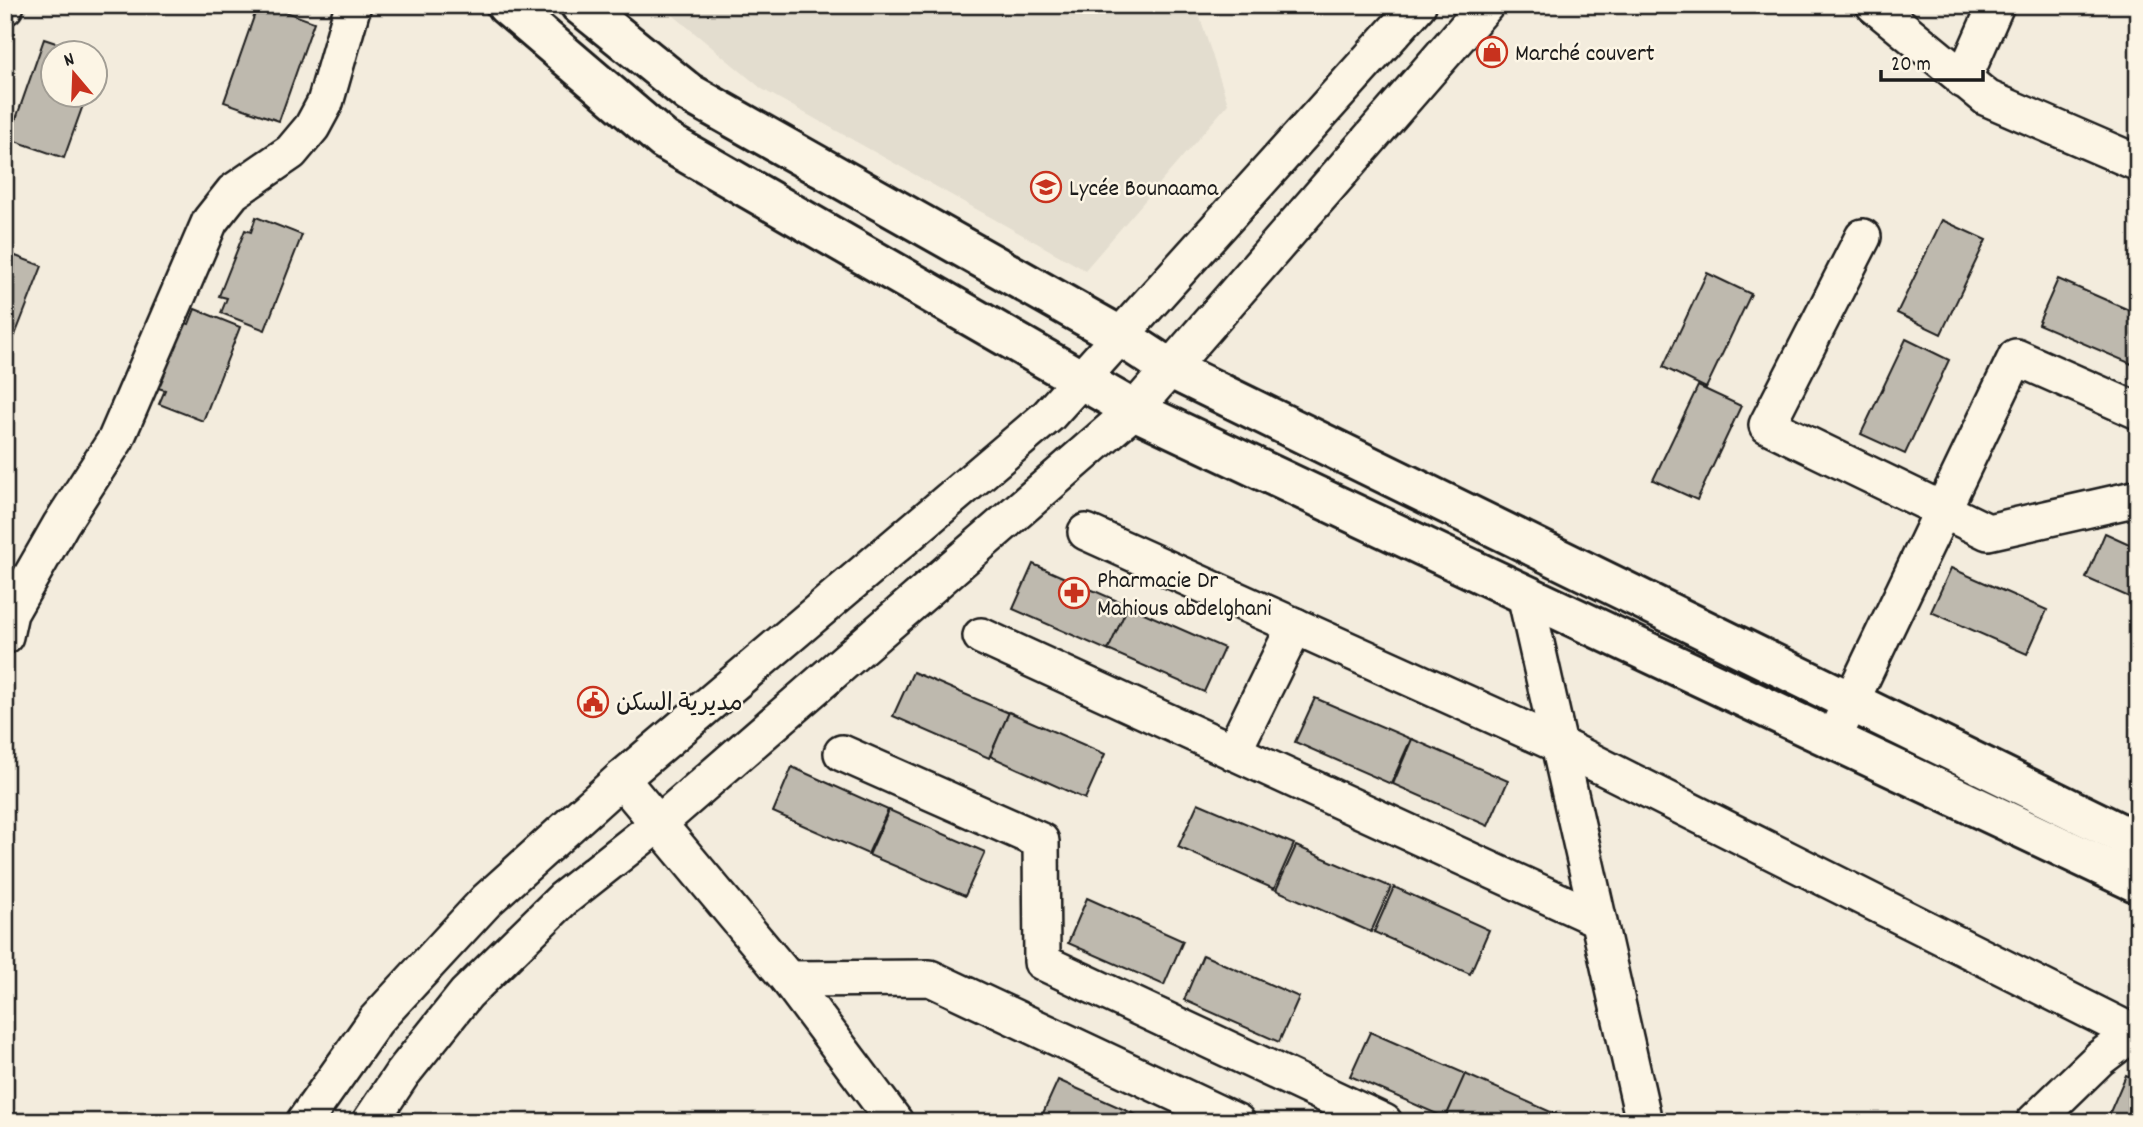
<svg xmlns="http://www.w3.org/2000/svg" width="2143" height="1127" font-family="Dekko,'Playpen Sans Arabic',sans-serif">
  <style>
    .built { fill: #e3ddcf }
    .building { fill: #beb9ae; stroke: #1c1c1c; stroke-width: 2 }
    .lines { fill: none; stroke-linecap: round; stroke-linejoin: round }
    .minor-casing { stroke: #1c1c1c; stroke-width: 40 }
    .major-casing { stroke: #1c1c1c; stroke-width: 44 }
    .minor { stroke: #fcf5e5; stroke-width: 35 }
    .major { stroke: #fcf5e5; stroke-width: 38 }
    .labels { text-anchor: middle; stroke-width: 5; stroke-linejoin: round; paint-order: stroke }
    .poi-label { font-size: 24px; fill: #1c1c1c; stroke: #fcf5e5; text-anchor: start }
  </style>
  <rect width="100%" height="100%" fill="#f3ecdd"/>
  <filter id="ink" filterUnits="userSpaceOnUse"><feTurbulence type="fractalNoise" baseFrequency=".0143" numOctaves="2"/><feDisplacementMap in="SourceGraphic" scale="14" xChannelSelector="R" yChannelSelector="G"/><feConvolveMatrix kernelMatrix="1 2 1 2 8 2 1 2 1" color-interpolation-filters="sRGB"/></filter>
  <g filter="url(#ink)">
    <path class="built" d="M661 5H1196L1228 104 1085 270 762 89Z"/>
    <g class="building">
      <path d="M258 5H266L314 22 279 121 224 102Z"/>
      <path d="M44 39 83 52H52V94H87L64 158 9 139Z"/>
      <path d="M256 217 302 235 265 330 221 313 227 298 219 296 245 230 251 232Z"/>
      <path d="M1942 220 1986 240 1941 334 1897 313Z"/>
      <path d="M5 252 42 266 5 361Z"/>
      <path d="M1707 273 1751 294 1706 388 1663 367Z"/>
      <path d="M2058 279 2138 314V356L2134 365 2038 324Z"/>
      <path d="M195 309 240 327 203 421 159 404 165 390 158 388 183 322 189 324Z"/>
      <path d="M1906 339 1949 360 1905 454 1861 434Z"/>
      <path d="M1698 386 1741 406 1697 500 1653 480Z"/>
      <path d="M2105 533 2138 548V601L2086 578Z"/>
      <path d="M1033 564 1129 606 1109 651 1013 609Z"/>
      <path d="M1951 568 2047 610 2027 654 1931 612Z"/>
      <path d="M1128 606 1224 648 1204 692 1108 650Z"/>
      <path d="M913 672 1009 713 989 758 893 716Z"/>
      <path d="M1315 698 1411 739 1391 784 1295 742Z"/>
      <path d="M1009 712 1105 754 1085 799 990 756Z"/>
      <path d="M1412 739 1508 781 1488 826 1393 784Z"/>
      <path d="M792 767 888 810 868 854 773 812Z"/>
      <path d="M1198 803 1294 844 1274 889 1178 847Z"/>
      <path d="M889 810 985 852 965 896 869 855Z"/>
      <path d="M1296 846 1391 887 1371 932 1276 890Z"/>
      <path d="M1394 887 1489 930 1470 974 1374 932Z"/>
      <path d="M1087 898 1183 941 1164 985 1068 943Z"/>
      <path d="M1203 955 1299 997 1279 1042 1184 1000Z"/>
      <path d="M1370 1032 1466 1074 1446 1118 1350 1076Z"/>
      <path d="M1465 1074 1560 1116 1558 1122H1452L1445 1119Z"/>
      <path d="M2126 1075 2138 1080V1122H2112L2107 1119Z"/>
      <path d="M1058 1080 1152 1122H1039Z"/>
    </g>
    <g class="lines">
      <g class="minor-casing">
        <g id="minor">
          <path d="M1874 5 1987 98 2138 163"/>
          <path d="M5 7 6 5"/>
          <path d="M1963 80 1996 5"/>
          <path d="M1863 237 1767 425 1988 532 2138 498"/>
          <path d="M1086 532 1559 745 2138 1035"/>
          <path d="M1525 594 1644 1122"/>
          <path d="M5 636 10 613 61 524 116 439 210 221 233 192 291 152 312 127 325 103 353 5"/>
          <path d="M981 636 1598 919"/>
          <path d="M1833 739 2016 357 2138 411"/>
          <path d="M1233 752 1295 626"/>
          <path d="M842 753 1041 841 1042 962 1384 1122"/>
          <path d="M621 779 788 979 895 1122"/>
          <path d="M788 979 930 978 1237 1122"/>
          <path d="M304 1122 376 1020 487 900 621 779 1048 416 1418 5"/>
          <path d="M370 1122 402 1074 466 994 563 899 658 824 1134 410 1486 5"/>
          <path d="M2034 1122 2100 1058 2138 1029"/>
        </g>
      </g>
      <g class="major-casing">
        <g id="major">
          <path d="M506 5 664 140 1134 410 2138 883"/>
          <path d="M580 5 689 93 1120 336 1169 368 2138 842"/>
        </g>
      </g>
      <use href="#minor" class="minor"/>
      <use href="#major" class="major"/>
    </g>
  </g>
  <defs>
    <g id="shop-ring" transform="scale(1.575)"><circle r="9.5" fill="#fcf5e5" stroke="#c8321e" stroke-width="1.5"/><path d="M-5-2.5h2.3a2.7 3.5 0 0 1 5.4 0H5L5.5 6h-11ZM-1.5-2.5h3a1.5 2.3 0 0 0-3 0Z" fill="#c8321e"/></g>
    <g id="school-ring" transform="scale(1.575)"><circle r="9.5" fill="#fcf5e5" stroke="#c8321e" stroke-width="1.5"/><path d="M0-5L7-2L0 1L-7-2ZM-4 1L0 2.5L4 1V4Q0 6-4 4Z" fill="#c8321e"/></g>
    <g id="pharmacy-ring" transform="scale(1.575)"><circle r="9.5" fill="#fcf5e5" stroke="#c8321e" stroke-width="1.5"/><path d="M-2-6h4v4h4v4h-4v4h-4v-4h-4v-4h4Z" fill="#c8321e"/></g>
    <g id="civic-ring" transform="scale(1.575)"><circle r="9.5" fill="#fcf5e5" stroke="#c8321e" stroke-width="1.5"/><path d="M-.6-6.5H3V-4.5H.6V-3L4-1V1h2V6H-6V1h2V-1L-.6-3ZM-1.2 2.5V6h2.4V2.5Z" fill="#c8321e"/></g>
  </defs>
  <g fill-rule="evenodd">
    <use href="#shop-ring" x="1492" y="52"/>
    <use href="#school-ring" x="1046" y="187"/>
    <use href="#pharmacy-ring" x="1074" y="593"/>
    <use href="#civic-ring" x="593" y="702"/>
  </g>
  <g class="labels">
    <g class="poi-label">
      <text x="1515" y="60">Marché couvert</text>
      <text x="1069" y="195">Lycée Bounaama</text>
      <text x="1097" y="587">Pharmacie Dr<tspan x="1097" dy="28">Mahious abdelghani</tspan></text>
      <text x="616" y="710">مديرية السكن</text>
    </g>
  </g>
  <rect width="2143" height="1127" fill="none" stroke="#fcf5e5" stroke-width="28"/>
  <rect x="14" y="14" width="2115" height="1099" fill="none" stroke="#1c1c1c" stroke-width="2.5" filter="url(#ink)"/>
  <g transform="translate(74 74) rotate(341)"><circle r="33" fill="#fcf5e5" stroke="#a29e95" stroke-width="2"/>
  <path d="M0-5L12 26L0 18L-12 26Z" fill="#c8321e"/>
  <text y="-10" font-size="19" font-weight="bold" text-anchor="middle" fill="#1c1c1c">N</text>
  </g>
  <path d="M1881 70v10h102v-10" fill="none" stroke="#1c1c1c" stroke-width="3.5"/>
  <text x="1891" y="70" font-size="21" fill="#1c1c1c" stroke="#fcf5e5" stroke-width="5" paint-order="stroke">20 m</text>
</svg>
